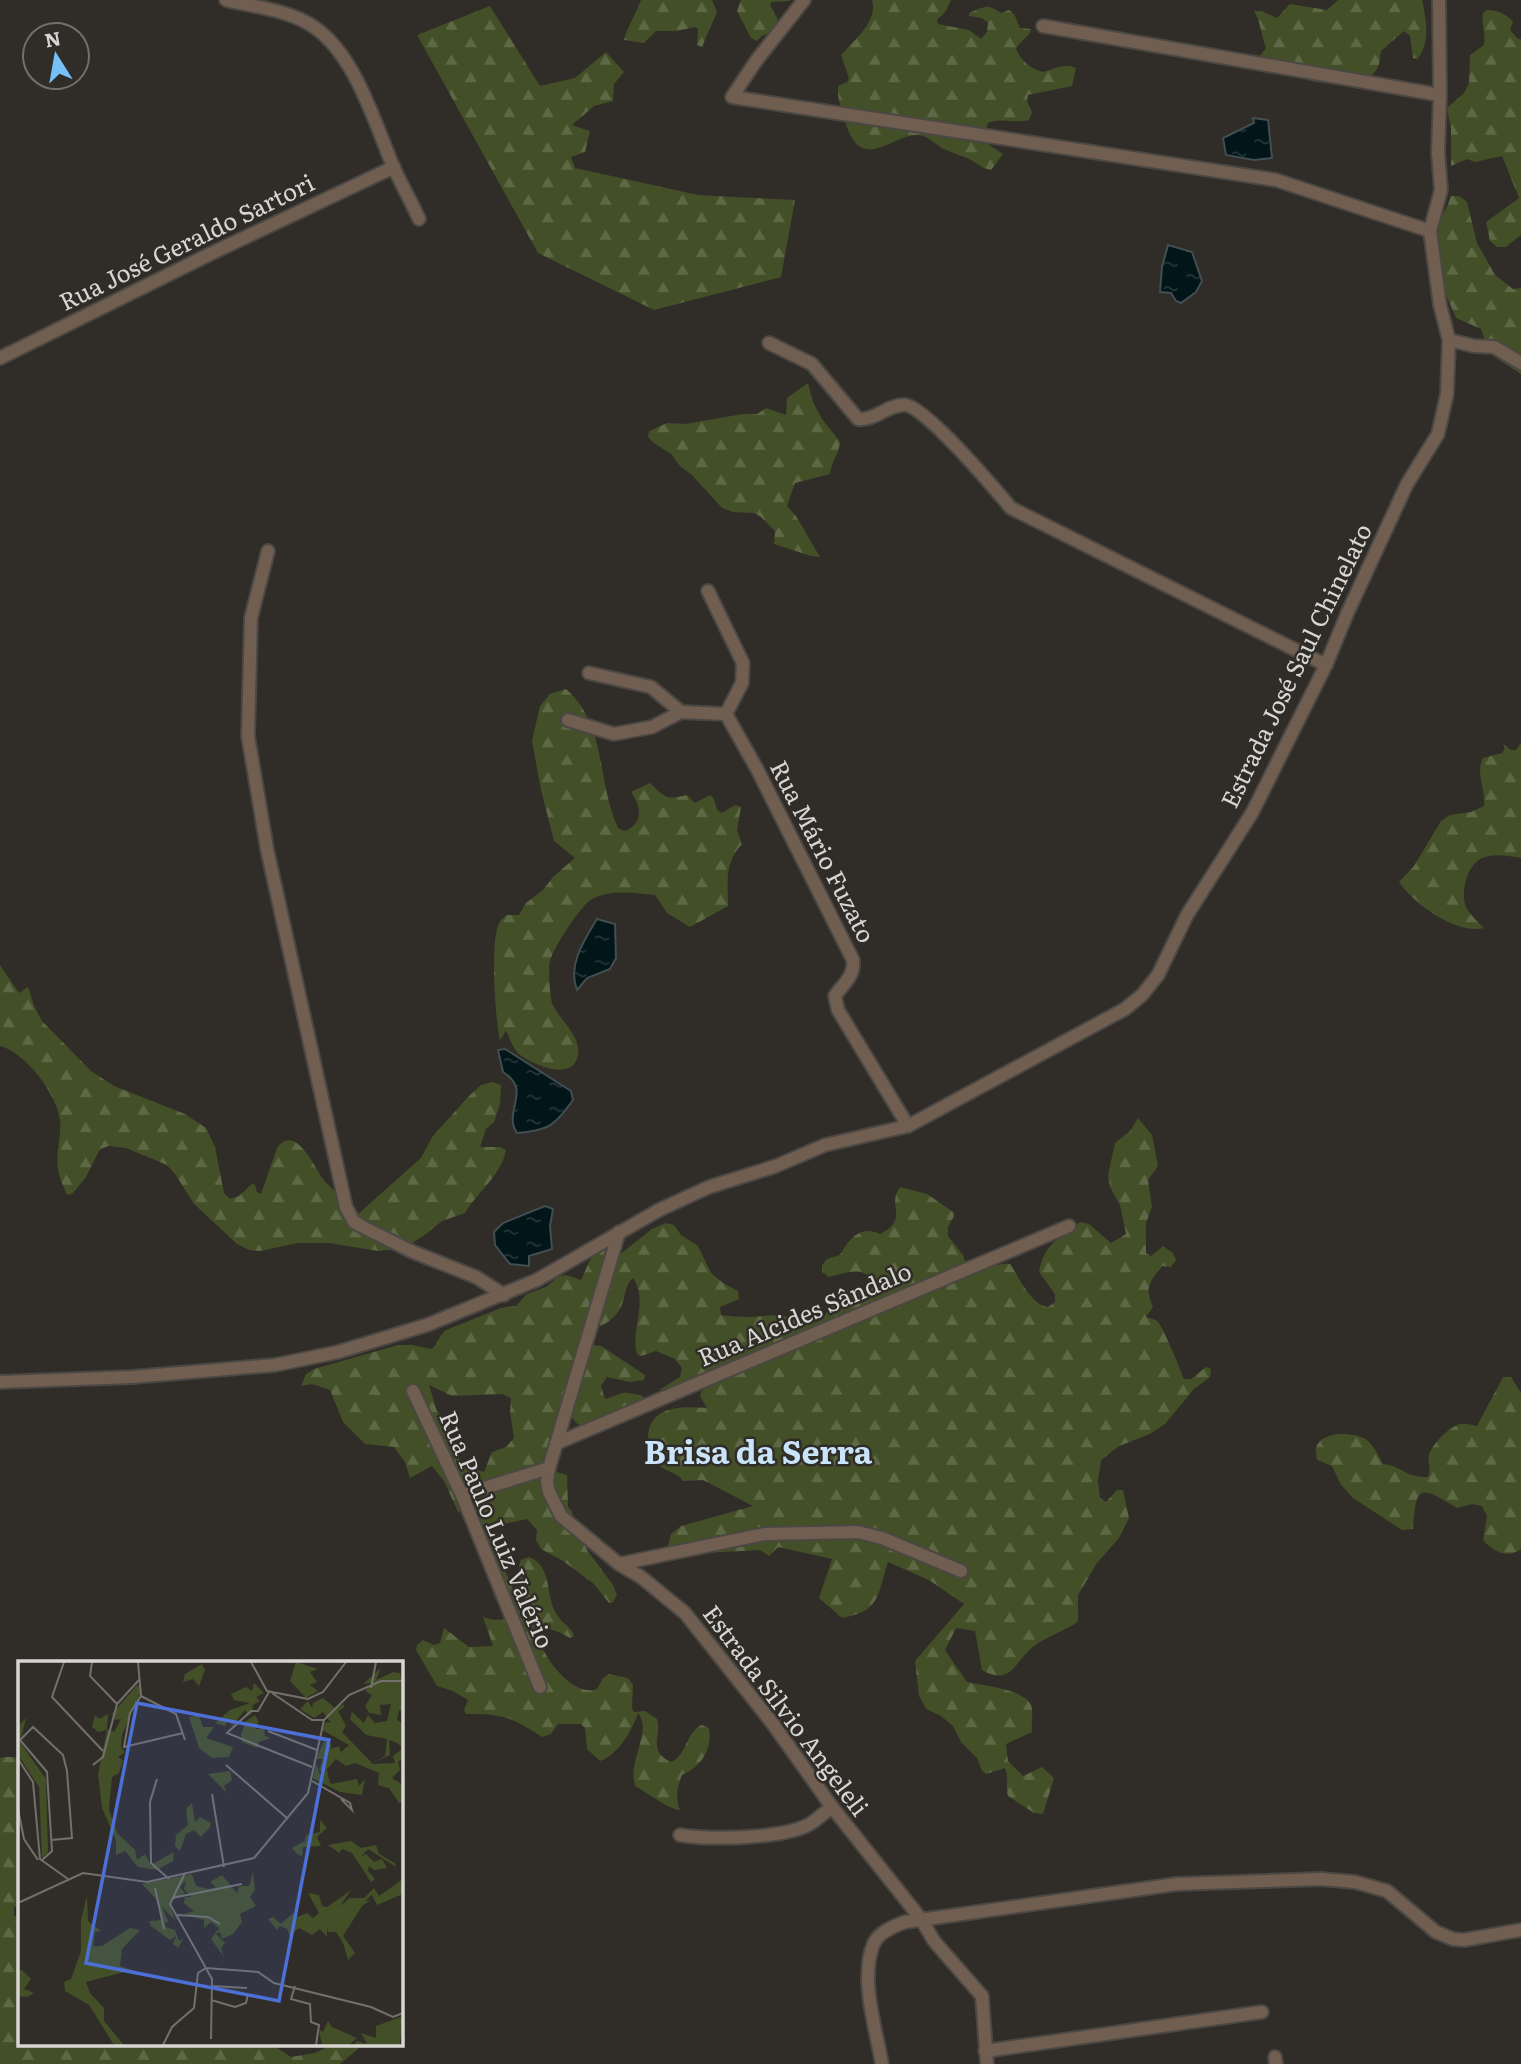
<svg xmlns="http://www.w3.org/2000/svg" width="1521" height="2064" font-family="Literata,serif">
  <style>
    .forest { fill: url(#forest-firs); fill-rule: evenodd }
    .water { fill: url(#water-ripples); stroke: #424f51; stroke-width: 2 }
    .lines { fill: none; stroke-linecap: round; stroke-linejoin: round }
    .minor-casing { stroke: #4b4743; stroke-width: 16 }
    .minor { stroke: #705e50; stroke-width: 12 }
    .labels { text-anchor: middle; stroke-width: 5; stroke-linejoin: round; paint-order: stroke }
    .street-label { font-size: 24px; fill: #d8d6d3; stroke: #302c28 }
    .district-label { font-size: 32px; font-weight: bold; fill: #c9e3f8; stroke: #302c28 }
    .inset-road { fill: none; stroke: #73706c; stroke-width: 2 }
    .view { fill: #4c70d7; fill-opacity: 0.15; stroke: #4c70d7; stroke-width: 3.5 }
    .inset-edge { fill: none; stroke: #d8d6d3; stroke-width: 3.5 }
  </style>
  <defs>
    <pattern id="forest-firs" width="22" height="20" patternUnits="userSpaceOnUse" patternTransform="scale(1.75)"><rect width="22" height="20" fill="#434f27"/><path d="M5 1l3.5 6h-7zM16 11l3.5 6h-7z" fill="#5d6845"/></pattern>
    <pattern id="water-ripples" width="26" height="14" patternUnits="userSpaceOnUse" patternTransform="scale(1.75)"><rect width="26" height="14" fill="#021519"/><path d="M2 4q2-2 4 0t4 0M15 11q2-2 4 0t4 0" fill="none" stroke="#26363a"/></pattern>
  </defs>
  <rect width="100%" height="100%" fill="#302c28"/>
  <g class="forest">
    <path d="M641 0H712L717 12 702 47 697 45 698 29 695 27 677 31H656L644 43 624 40C626 30 637 11 641 0Z"/>
    <path d="M741 0H790V1L771 2 770 5 777 18 778 26C771 34 763 33 757 41L751 38 737 11Z"/>
    <path d="M872 0H951L946 11 937 20 938 24 969 30 981 39 987 32 988 23 982 18 969 16V13C983 7 988 3 1001 13L1009 10 1014 14 1020 28 1031 29C1030 37 1019 41 1016 49 1022 62 1030 68 1043 72 1054 69 1065 62 1076 68L1072 86 1028 95 1027 101 1032 112 1029 120C1013 124 1002 117 988 123L983 141 1003 154 991 170C982 169 976 162 967 158 960 155 953 153 946 150 938 147 932 139 923 136 897 128 863 178 846 124 842 111 837 100 838 86L847 82 849 78 841 55C854 40 878 22 872 0Z"/>
    <path d="M1338 0H1422C1426 18 1431 44 1417 59L1413 58 1410 36 1404 31 1381 51C1380 56 1380 63 1378 67 1359 104 1287 73 1259 64L1257 60 1266 48C1262 38 1260 20 1254 11H1262L1277 18 1290 4 1327 10Z"/>
    <path d="M490 6 540 86 575 78 606 52 624 72 614 84 613 101 594 106 572 125 590 131 585 152 571 157 575 168 698 195 795 200 781 277 654 310 538 253 417 35Z"/>
    <path d="M1487 10C1497 10 1507 14 1513 22L1510 30 1518 39H1521V235L1506 247H1497L1490 241 1486 222 1519 198 1502 156 1475 162 1467 159 1451 166V129L1447 108 1464 93 1469 83 1470 55 1484 45C1486 33 1481 25 1483 13Z"/>
    <path d="M1451 196H1459L1467 202 1477 243 1495 275 1513 289 1521 288V374L1490 354 1481 329 1456 318 1440 281 1434 228 1447 207Z"/>
    <path d="M808 383 813 402 822 419 840 442C839 454 831 462 830 474L795 483 787 506 796 516 820 557 811 556 774 544 775 531 761 517 754 513 733 512 722 508 692 475 680 466 671 454 654 443 648 437 649 431 667 423 685 424 743 414H757L766 408 786 415 787 398Z"/>
    <path d="M566 689C607 725 597 783 618 828L625 831C644 823 641 806 631 792L650 783C665 798 666 800 687 795L695 803 710 795 714 799 717 810 722 813 735 805 741 807 737 830 742 844C724 864 728 880 728 906L690 927 667 913 655 895C635 893 611 889 592 899 580 906 554 947 550 961 548 967 550 997 552 1003 559 1020 581 1035 578 1055 573 1083 532 1064 519 1054 513 1049 510 1038 506 1031L500 1040C495 1019 490 942 499 923 501 920 504 917 507 915H519L526 903 543 890 553 877 575 858 554 841 541 790 532 741 540 706 550 694Z"/>
    <path d="M1521 743V858C1509 856 1494 853 1482 858 1467 865 1460 892 1466 907 1470 915 1478 922 1484 928 1456 935 1413 903 1399 882L1414 866 1441 821 1450 815 1471 812 1484 806C1486 790 1475 773 1483 758L1502 753 1505 748 1503 744 1511 750H1516Z"/>
    <path d="M0 965 19 993 28 987 34 1006 42 1021 91 1071 114 1086 185 1114 206 1128 215 1147 224 1193 230 1199 239 1196 252 1184 255 1185 257 1192 261 1194 277 1148C295 1122 315 1168 323 1179 326 1184 331 1186 334 1191 340 1202 340 1213 349 1222L421 1158 432 1137 468 1097 481 1085 492 1082 501 1085 500 1104 494 1122 486 1129 480 1147H500L506 1150C502 1174 477 1193 465 1213L442 1221 426 1234 409 1245 397 1249 378 1251 329 1243H298L260 1251 249 1250 237 1244 194 1204 175 1174 167 1165 126 1148 109 1146 100 1149 86 1177 72 1194 67 1195C64 1187 59 1178 58 1169 55 1153 62 1136 60 1120 57 1094 25 1052 0 1046Z"/>
    <path d="M1138 1118 1152 1135 1158 1166 1148 1180 1152 1207 1146 1223V1253L1151 1256 1163 1246 1173 1253 1176 1260 1171 1267 1162 1266C1150 1282 1144 1287 1153 1307L1146 1317C1147 1317 1156 1320 1157 1321 1163 1326 1180 1369 1184 1379H1191L1206 1367 1211 1369 1210 1377 1194 1389 1165 1424 1150 1434 1119 1446 1101 1460 1098 1481 1100 1498 1106 1502 1117 1490H1123L1129 1518 1119 1538 1097 1563 1078 1595V1621L1073 1625C1061 1632 1045 1638 1034 1646 1015 1661 1011 1687 982 1670L975 1631 956 1628 945 1650 967 1682C983 1686 1030 1689 1032 1709 1033 1717 1031 1725 1032 1732L1006 1744 1008 1761 1023 1776 1042 1767 1054 1778 1043 1814 1034 1813 1008 1796C1005 1785 1009 1778 1005 1768L986 1774 982 1771 977 1758 961 1742 953 1726 941 1716 926 1709 919 1696 915 1661 964 1604 929 1580 888 1562C877 1595 881 1611 842 1618L819 1598 832 1559 778 1547 769 1556 760 1550 703 1553 676 1550 668 1546 671 1534 681 1526 753 1506 703 1480 683 1481C677 1471 664 1472 656 1463 652 1457 648 1445 648 1438 649 1405 682 1406 707 1408L700 1396 701 1392 724 1372 671 1389 659 1390 680 1377 682 1368 675 1359 656 1351 641 1356 637 1354C630 1330 649 1301 633 1278 627 1283 626 1290 624 1298 619 1318 605 1326 586 1331L582 1351 593 1345 601 1346 645 1375 644 1380 630 1382 607 1377 601 1386 605 1399C625 1393 619 1390 643 1396L644 1401 589 1428C570 1424 572 1416 568 1399L546 1457 541 1477 544 1481 557 1472 567 1475 568 1507 571 1510 587 1550 613 1585 617 1595 613 1602 609 1603 594 1584 563 1561 541 1549 536 1540 537 1530 527 1519 489 1527 490 1537 522 1609H524C526 1591 513 1579 521 1560L529 1557C553 1566 545 1597 557 1615 562 1623 571 1627 574 1636L570 1638C560 1633 547 1624 537 1632 540 1654 572 1698 597 1689L603 1678 609 1674 628 1678 633 1685 632 1708 634 1712 645 1711 657 1719C662 1738 647 1750 671 1762 687 1756 686 1731 702 1725L709 1728C713 1749 701 1767 682 1775 677 1788 675 1797 680 1810 672 1811 646 1792 635 1786 627 1761 653 1731 638 1713 632 1731 618 1755 600 1761L587 1749 585 1728 581 1724H558L551 1734 542 1737C513 1718 502 1713 466 1714L464 1710 468 1700 453 1691 437 1686 416 1650 417 1645 423 1640 434 1645 440 1643 444 1628 469 1647 493 1646 483 1617 494 1620 520 1618 487 1549 465 1510 458 1512 444 1481 432 1466 410 1478 405 1462 394 1447 365 1444 343 1422 330 1390 312 1384 301 1386 306 1374 314 1369 398 1345H412L432 1349C438 1343 439 1336 446 1330L501 1308 516 1306 527 1294 546 1287 559 1276 566 1275 581 1280 589 1262 607 1236 615 1254 619 1255 652 1229 666 1223 674 1225 681 1235 698 1246 711 1273 723 1283 738 1291 739 1299 720 1307 721 1315C730 1316 739 1317 748 1317 761 1317 773 1313 787 1317 798 1319 807 1326 818 1321 831 1316 827 1297 841 1291 852 1287 862 1294 873 1288 869 1263 847 1273 829 1277L822 1272V1265L827 1259 840 1255C850 1238 860 1225 880 1234 910 1219 886 1206 900 1187L927 1194 953 1212 954 1216 948 1227V1236L963 1255 968 1270C984 1272 996 1262 1010 1264 1020 1278 1030 1304 1048 1307L1055 1302V1294L1039 1272C1044 1244 1059 1238 1080 1222L1089 1224 1111 1243 1126 1234 1120 1205 1110 1187 1108 1175 1115 1143 1130 1131ZM429 1385 452 1396 502 1394 511 1398 510 1412 514 1438 506 1447 492 1452 484 1472 466 1467 461 1462 454 1448 451 1430 437 1411Z"/>
    <path d="M1503 1377H1511L1521 1393V1549C1508 1559 1493 1552 1483 1540L1487 1516 1482 1506 1472 1504 1457 1508C1419 1485 1416 1484 1413 1529L1402 1530 1353 1498 1341 1485 1332 1466 1317 1460C1317 1456 1315 1452 1316 1448 1321 1430 1355 1432 1367 1440 1374 1446 1379 1456 1383 1464 1402 1466 1406 1478 1428 1477 1432 1469 1427 1463 1429 1455 1432 1444 1449 1427 1460 1424 1466 1423 1471 1425 1477 1426Z"/>
    <path d="M6 1757H19V1903L14 1908V1915L19 1920V2045H273L291 2057 315 2053 332 2045H358V2049L340 2064H0V1758Z"/>
  </g>
  <g class="water">
    <path d="M1253 118 1268 120 1272 158 1254 160 1226 155 1223 138 1254 123Z"/>
    <path d="M1168 245 1192 252 1202 281 1196 292 1181 303 1176 301 1171 293 1160 292 1162 267Z"/>
    <path d="M597 919 615 924 616 958 610 969 587 978 577 990C567 965 585 939 597 919Z"/>
    <path d="M505 1049 571 1091 573 1100C554 1126 550 1130 517 1133 502 1111 533 1091 503 1072L498 1050Z"/>
    <path d="M545 1206 553 1209 550 1226 552 1249 529 1256V1266L510 1264 495 1245 494 1232 503 1223Z"/>
  </g>
  <g class="lines">
    <g class="minor-casing">
      <g id="minor">
        <path d="M226 0C254 7 290 10 314 27 355 55 374 121 393 166 401 184 411 201 419 219"/>
        <path d="M804 0 756 61 732 97 1276 180 1430 231"/>
        <path d="M1043 26 1440 95"/>
        <path d="M1449 340 1474 346 1494 347 1521 363"/>
        <path d="M769 343 812 364 858 419C875 421 888 404 905 405 925 406 995 489 1011 508L1326 665"/>
        <path d="M0 358 210 254 394 167"/>
        <path d="M268 551 251 618 248 736 267 849 346 1207 354 1222 361 1226 413 1252 476 1277 504 1295"/>
        <path d="M708 591 743 663 742 683 726 714 757 769 853 960C855 976 843 984 835 996L838 1010 908 1126"/>
        <path d="M589 673 651 687 681 712"/>
        <path d="M568 720 614 734 652 727 681 712 726 714"/>
        <path d="M619 1232 549 1468 547 1482 549 1492 561 1516 619 1564 641 1577 685 1613 773 1724 832 1807 921 1919 934 1941 982 1996 987 2064"/>
        <path d="M0 1382 132 1377 275 1365 338 1352 427 1325 537 1280 659 1210 709 1187 776 1166 825 1145 908 1126 1125 1009 1142 995 1158 975 1187 915 1252 813 1326 665 1347 614 1407 484 1438 434 1447 394 1449 340 1440 305 1430 231 1441 190 1438 152 1440 95 1439 0"/>
        <path d="M413 1391 462 1495 540 1687"/>
        <path d="M557 1443 1069 1226"/>
        <path d="M462 1495 549 1468"/>
        <path d="M619 1564 765 1534 858 1532 882 1538 961 1571"/>
        <path d="M680 1835C710 1840 783 1839 810 1824 818 1819 825 1812 832 1807"/>
        <path d="M985 2051 1262 2012"/>
        <path d="M1275 2057 1276 2064"/>
        <path d="M882 2064C876 2029 859 1977 874 1943 879 1932 894 1926 905 1922L1177 1884 1321 1879 1355 1882 1387 1891 1436 1932 1453 1939 1464 1940 1521 1930"/>
      </g>
    </g>
    <use href="#minor" class="minor"/>
  </g>
  <g class="labels">
    <g class="street-label">
      <text transform="translate(187 243) rotate(-26)" y="8">Rua José Geraldo Sartori</text>
      <text transform="translate(1297 666) rotate(-64)" y="8">Estrada José Saul Chinelato</text>
      <text transform="translate(822 852) rotate(63)" y="8">Rua Mário Fuzato</text>
      <text transform="translate(805 1315) rotate(-23)" y="8">Rua Alcides Sândalo</text>
      <text transform="translate(496 1530) rotate(67)" y="8">Rua Paulo Luiz Valério</text>
      <text transform="translate(785 1711) rotate(53)" y="8">Estrada Silvio Angeleli</text>
    </g>
    <g class="district-label">
      <text x="758" y="1464">Brisa da Serra</text>
    </g>
  </g>
  <g transform="translate(18 1661)">
    <rect width="385" height="385" fill="#302c28"/>
    <path d="M278 1 300 8 292 11 299 21 292 24 300 30 288 37 272 20ZM184 3 187 9 181 25 175 18 165 21 167 13ZM363 7 358 19 375 11 382 12 384 19 385 51 381 49 379 58 385 64V99L380 100 382 109 374 117 385 124V141L381 142 371 127 360 124 361 112 337 102 328 105 318 98 309 108 310 115 313 123 339 118 341 125 347 118 344 134 322 131 295 117 298 102 302 114 307 112 301 109 305 98H298L306 80 314 84 312 88 321 85 323 91 331 84 304 69 308 61 313 62 305 51 296 57 282 48 290 40 294 47 295 42 305 37 318 48 325 43 327 46 320 50 328 65 324 71 355 103 377 102 375 95 384 88 381 83 371 79 372 94 356 101 367 95 369 78 348 74 332 58 334 51 346 62 350 54 357 62 369 60 373 43 362 44 363 54 351 52 347 45 354 34 347 30 353 22 345 23ZM236 22 246 32 238 36 242 40 235 44 234 53 230 55 227 49 214 65 211 57 207 65 197 62 212 49 232 42 216 39 213 33 228 26 234 30ZM119 24 124 28 104 74 103 87 107 91 100 96 105 99 101 112 94 116 91 149 99 172 117 189 119 199 127 193 133 204 156 191 155 200 139 209 120 206 107 190 98 194V179L84 147 80 113 89 69 80 71 74 66 77 54 81 58 90 53 89 68 96 71 103 58 97 59 94 53ZM181 54 185 66H196L188 77 215 86 211 96 194 97 181 87 171 56ZM237 54 241 61 237 68H246L247 75 253 77 241 81 240 87 224 81 223 74 228 60ZM8 57 2 81 28 118 30 191 24 197 21 126 0 94V65ZM212 110 214 119 206 125 209 132 190 113ZM174 142 177 161 182 156 193 162 192 166 183 176 176 169 168 173 162 190 157 185 158 174 170 164 168 148ZM302 159 309 167 299 176 303 185 285 186 284 195 279 193 274 187 287 180 288 174 302 171ZM333 180 343 187 358 184 361 193 377 202 378 206 350 188 343 196 348 193 356 201 364 198 373 214 369 207 356 209 351 205 350 210 357 218 353 221 334 192 324 188 321 192 310 184ZM235 211 237 229 232 236 238 245 222 253 224 261 215 273 204 278 202 271 198 273 207 282 203 287 206 296 193 278 201 267 193 261 186 267V259L166 253 176 250 166 242 167 236H173L166 228 168 219 162 226 167 232 151 241 157 259 144 246 151 262 147 261 148 266 157 269 161 280 166 277 160 287 155 283 158 275 152 279 133 265 131 260 144 259 138 238 124 223 174 213 178 225 191 228 198 226 192 221 204 214 219 232 221 225H231ZM385 218V233L359 244 354 234 347 240 353 239 344 245 325 275 337 292 330 299 325 282 318 271H310L309 266V276L302 268 294 274 281 267 272 275 269 268 262 265 259 269 250 258 255 256 263 263 275 252 279 256 289 252 295 257 301 252 290 232 301 234 304 245 309 246 333 229 322 245 332 237H346L356 227 361 235ZM69 235 70 260 83 270 77 271 75 285H84L112 267 122 269 104 288 102 305 114 309 68 321 72 332 86 347V360L106 384H96L71 344 47 330 46 321 53 318 63 290V259ZM4 309 13 318 6 328 16 332 9 336 0 335V310ZM385 355 382 384H336L339 380 349 383 343 372 358 377V365ZM310 360 314 366 339 377 331 384H304L301 369 305 371Z" fill="#434f27"/>
    <path class="inset-road" d="M46 1 34 36 85 90M74 1 72 15 99 43M120 1 123 35 112 52 106 86 165 72M233 1 249 30 290 38 305 31 328 1M353 27 358 1M251 31 240 50H233L209 72 294 106M254 32 294 59H306M123 35 158 53 167 79M250 70 299 89M0 98 15 121 22 198 50 218M75 104 85 96 99 43 121 19M208 104 270 158M139 118 132 141 133 202 151 218M294 120 332 142 334 149 323 138M194 133 206 206M0 148 6 178 20 199M23 200 34 190 29 111 2 79 15 66 45 94 49 110 54 177 33 179M167 212 152 243 194 318 193 378M137 227 146 268M154 237 224 223M0 242 65 212 129 221 236 197 290 132 306 59 331 34 363 20H385M159 254 190 256 202 263M188 307 240 311 256 322 353 346 375 356 385 352M193 325 229 327M277 325 273 338 292 343 293 361 301 364 298 384M193 339 217 346 228 342 230 333M145 384 154 366 176 347 180 312 188 307"/>
    <path class="view" d="M119 42 311 79 261 340 68 302Z"/>
    <rect width="385" height="385" class="inset-edge"/>
  </g>
  <g transform="translate(56 56) rotate(349)"><circle r="33" fill="#302c28" stroke="#73706c" stroke-width="2"/>
  <path d="M0-5L12 26L0 18L-12 26Z" fill="#77c0f7"/>
  <text y="-10" font-size="19" font-weight="bold" text-anchor="middle" fill="#d8d6d3">N</text>
  </g>
</svg>
